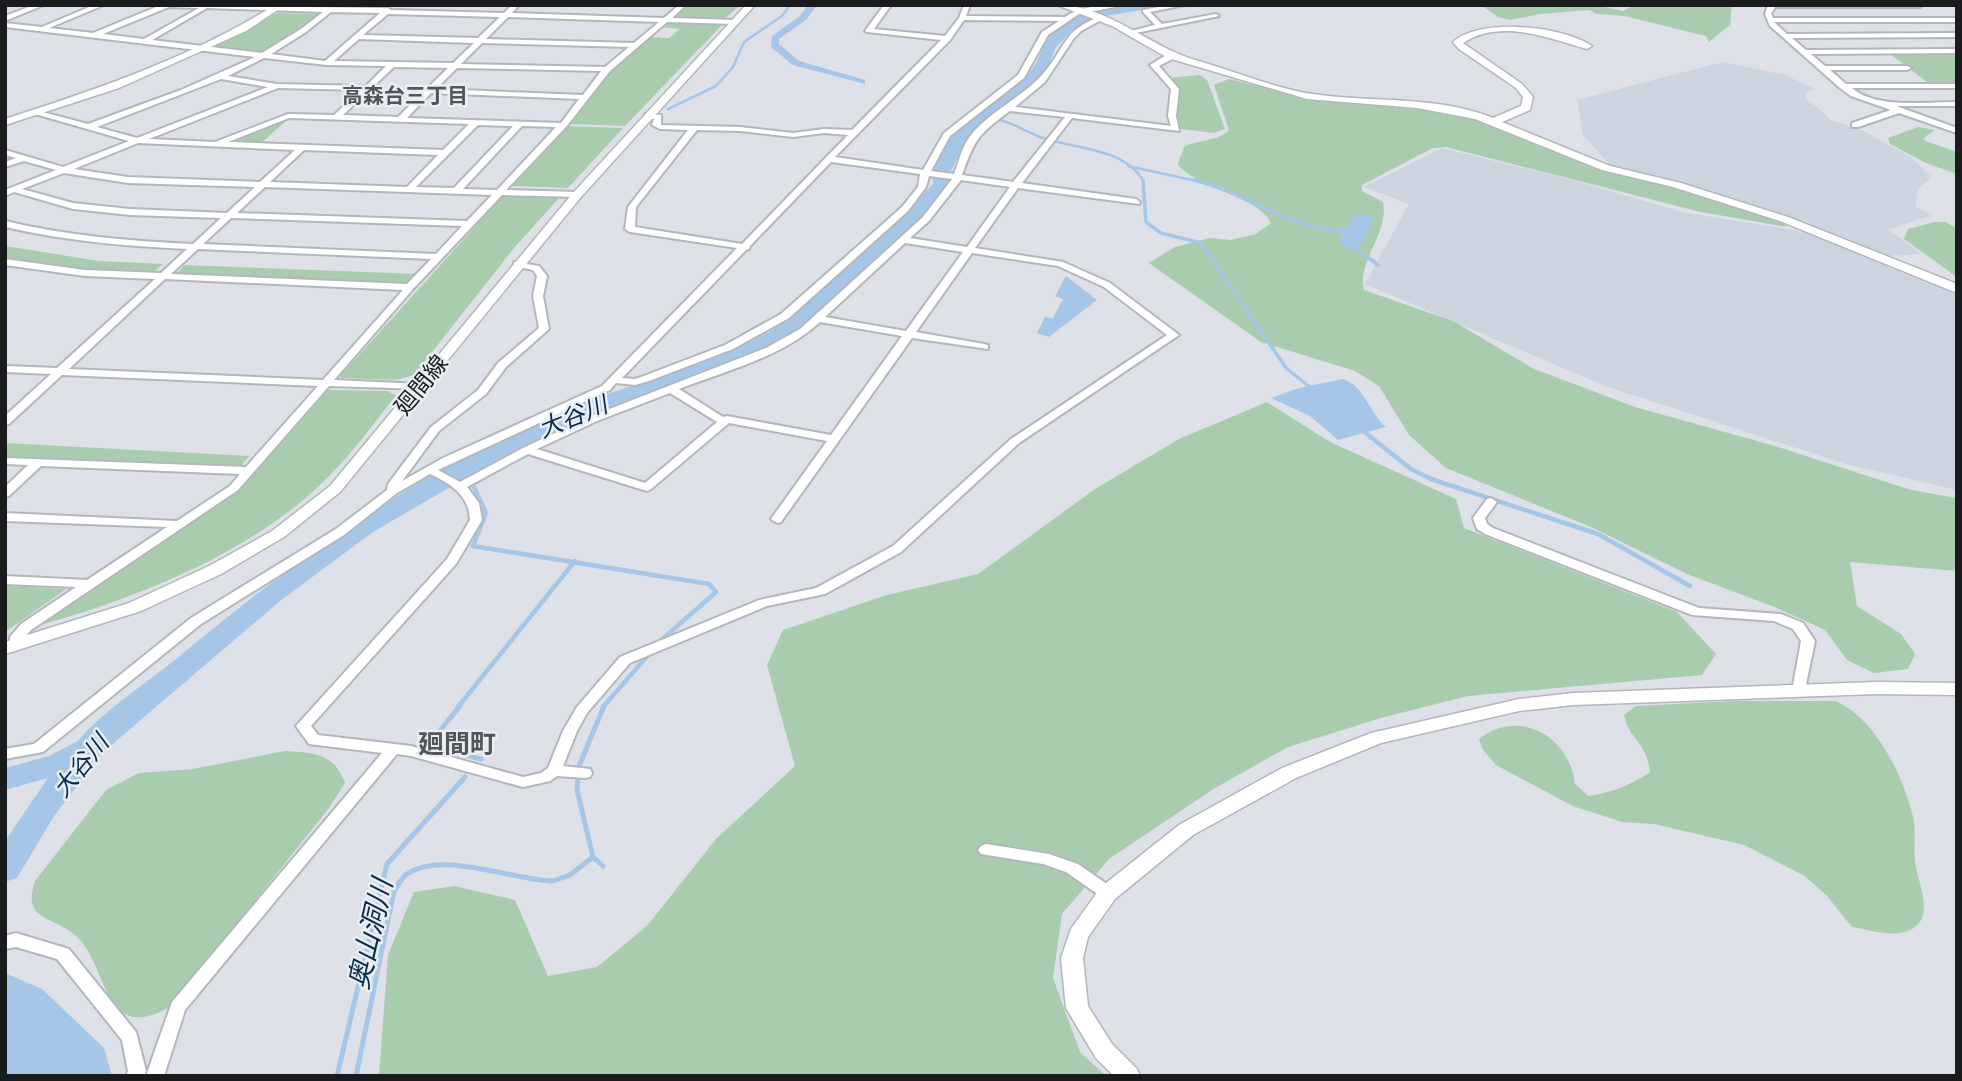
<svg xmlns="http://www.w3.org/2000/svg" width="1962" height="1081" font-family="'Fira Sans','Noto Sans JP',sans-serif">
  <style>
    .built { fill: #ccd4e0 }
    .green { fill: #a9ccaf }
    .water { fill: #a6c6e7 }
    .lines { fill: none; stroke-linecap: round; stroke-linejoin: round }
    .stream-far3 { stroke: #a6c6e7; stroke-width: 2.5 }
    .stream-far2 { stroke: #a6c6e7; stroke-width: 3.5 }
    .stream-far1 { stroke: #a6c6e7; stroke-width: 4.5 }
    .stream { stroke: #a6c6e7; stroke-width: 5 }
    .canal { fill: #a6c6e7; fill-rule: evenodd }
    .river { fill: #a6c6e7; fill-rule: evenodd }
    .minor-casing { stroke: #b3b7bc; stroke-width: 4 }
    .tertiary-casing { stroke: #b3b7bc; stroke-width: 3 }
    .minor { fill: #fff; fill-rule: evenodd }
    .tertiary { fill: #fff; fill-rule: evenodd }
    .labels { text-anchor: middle; stroke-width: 5; stroke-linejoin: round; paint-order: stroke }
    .far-neighbourhood-label { font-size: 21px; font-weight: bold; fill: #52555a; stroke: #eaeef4 }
    .street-label { font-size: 23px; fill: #191b1d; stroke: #eaeef4 }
    .water-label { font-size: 24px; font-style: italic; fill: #072d4c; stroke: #eaeef4 }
    .quarter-label { font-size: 26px; font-weight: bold; fill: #52555a; stroke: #eaeef4 }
    .near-water-label { font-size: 28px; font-style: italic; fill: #072d4c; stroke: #eaeef4 }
  </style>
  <rect width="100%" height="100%" fill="#dde0e6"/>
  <g class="built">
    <path d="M1723 62 1785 75 1815 89 1807 91 1805 97 1831 120 1862 130 1911 157 1932 177 1918 189 1915 206 1931 215 1889 230 1921 254 1890 256 1790 216 1683 183 1610 165 1583 135 1577 100Z"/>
    <path d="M1442 148 1572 180 1686 213 1794 230 1853 249 1890 268 1957 295V490L1846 464 1605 386 1365 284 1409 204 1364 187Z"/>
  </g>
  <g class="green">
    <path d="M686 5H741L724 19 671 17Z"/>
    <path d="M1481 5H1596L1623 11 1635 5H1732L1730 25 1709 42 1706 36 1624 16 1597 14 1589 10 1540 14 1510 20 1498 17Z"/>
    <path d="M277 13 323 14 267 54 209 49Z"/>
    <path d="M666 22 722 25 625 126 569 124 611 69 649 37 669 38 680 29 661 27Z"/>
    <path d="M1957 53V83L1927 82 1890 54Z"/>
    <path d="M1200 75 1207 80 1225 129 1214 133 1181 129 1175 116 1179 97 1169 78Z"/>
    <path d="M1229 79 1314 100 1457 113 1537 142 1598 169 1660 184 1779 220 1787 227 1701 212 1446 147 1433 148 1362 185V191L1383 202C1389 234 1357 260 1364 290L1453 321 1534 369 1635 407 1775 446 1911 490 1957 498V571L1850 562 1857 606 1901 634 1915 654 1908 669 1874 673 1847 660 1825 630 1777 608 1687 574 1591 527 1446 468 1409 435 1379 386 1355 371 1261 342 1149 263 1175 247 1210 238 1231 240 1256 234 1271 223C1257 194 1196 190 1178 164L1184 147C1198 139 1218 142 1229 130L1214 85Z"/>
    <path d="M285 118H289L258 146 221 144Z"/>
    <path d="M567 126 623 128 568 188 510 186Z"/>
    <path d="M1918 127 1935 130 1924 138 1925 141 1957 152V174L1926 163 1890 144 1888 138Z"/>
    <path d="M502 197H560L514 248 414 375 396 380 341 378 340 376Z"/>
    <path d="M1935 222H1945L1957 228V277L1904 239 1908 229Z"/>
    <path d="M5 246 99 261 163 264 152 273 72 268 5 258Z"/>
    <path d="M184 265 417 274 404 284 177 274Z"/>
    <path d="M328 390 387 391 396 395C371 428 346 461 316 489 242 556 139 597 44 624L43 622 241 489Z"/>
    <path d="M1267 402 1330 442 1456 499 1464 528 1677 612 1716 654 1702 675 1468 696 1381 718 1288 747 1215 788 1109 859 1062 914 1053 978 1080 1052 1106 1076H379L388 955 414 892 454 886 515 900 548 976 597 967 647 926 716 839 795 766 767 665 783 630 887 595 978 574 1095 489 1179 439Z"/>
    <path d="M5 443 249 456 241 466 5 457Z"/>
    <path d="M5 586 66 589 5 632Z"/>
    <path d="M1734 701H1835C1873 716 1902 773 1912 813 1917 828 1913 846 1915 861 1917 881 1934 913 1915 927 1898 940 1871 930 1852 927L1827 896 1805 876 1744 845 1654 824 1622 822 1573 806 1496 765 1482 748 1479 739C1520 707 1570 737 1575 784L1588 796C1611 793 1631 785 1650 772 1646 740 1629 740 1624 715L1636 706Z"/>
    <path d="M285 751C314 753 334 753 345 783L329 808 171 1006C102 1047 109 966 77 937 54 915 21 922 35 881L106 790 139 773 193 769Z"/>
  </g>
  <g class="water">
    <path d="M1355 214 1374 218 1359 249 1353 251 1340 243 1341 233 1325 230 1347 228Z"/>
    <path d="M1066 276 1097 300 1049 337 1037 333 1045 317 1053 318 1063 299 1055 296Z"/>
    <path d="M1343 379C1364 385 1370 414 1386 427L1338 440 1310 416 1271 398 1299 388Z"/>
    <path d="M5 973 42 989 104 1048 112 1076H5Z"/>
  </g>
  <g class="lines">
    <g class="stream-far3">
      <path d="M668 109 716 86 733 67 744 42 782 16 790 5"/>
      <path d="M999 120C1014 123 1026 132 1040 137 1073 149 1125 147 1144 182"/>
      <path d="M1128 166 1201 182"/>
    </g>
    <g class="stream-far2">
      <path d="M1143 180 1146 222 1161 233 1201 243 1286 368 1311 388"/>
      <path d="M1193 180C1242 191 1281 223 1331 230"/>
      <path d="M1356 248 1378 265"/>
    </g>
    <g class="stream-far1">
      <path d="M1362 430 1411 469 1431 479 1598 534 1690 586"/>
      <path d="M465 468 468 474"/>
      <path d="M472 483 486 513 473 546 709 584 716 592 657 644"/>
      <path d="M458 707 575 561"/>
      <path d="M603 707 649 654"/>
    </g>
    <g class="stream">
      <path d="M460 706 428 745 481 759"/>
      <path d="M603 866 593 857 577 790 579 766 604 706"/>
      <path d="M337 1076 387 864 465 777"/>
      <path d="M356 1076 394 891C398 885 402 877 407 874 442 850 512 880 553 881L570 875 593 857"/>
    </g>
    <path class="canal" d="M808 5H817L806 20 779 39V44L799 61 865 80V84L793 65 771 47 772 36 800 16Z"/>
    <path class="river" d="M1118 5H1154L1147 9 1101 17 1073 29 1056 47 1044 76 965 142 951 171V185L916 225 875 258 812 323 791 338 721 370 563 426 502 457 373 532 280 601 102 753 54 816 17 878 5 882V841L48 778 5 790V768L49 756 78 741C103 711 141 687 171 663 287 567 407 477 546 417 618 385 711 369 777 327 808 307 832 277 859 252 884 228 909 210 933 184 933 129 995 107 1029 73 1042 60 1040 41 1062 24 1077 12 1099 8 1118 5Z"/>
    <g class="minor-casing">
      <g id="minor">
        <path d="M34 5H44L5 21V16Z"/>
        <path d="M94 5H104L49 28 93 33 161 5 388 8 391 10 504 13 512 5H519L512 13 664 18 679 5H686L672 18 735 20 738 22 735 24 667 22 610 71 566 127 506 190 577 192 580 193V197L502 195 413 289 334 380 420 384 425 387 424 389 329 386 238 490 31 630 24 638 22 648 17 649 10 645V637L21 624 76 587 5 584V576L87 580 167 527 5 521V513L177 521 230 486 240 474 41 466 9 496 5 497V487L28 465 5 464V458L246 467 318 386 62 375 9 424 5 425V416L51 374 5 372V366L57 368 155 279 85 276 5 265V259L85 270 161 273 187 249C125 246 66 241 5 227V221C69 236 128 241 193 244L221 218 130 215 73 209 14 192 5 196V190L56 170 24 161 5 167V162L16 158 5 155V150L63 167 129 141 35 114V110L88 124 181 90 255 57 5 27V23L42 27ZM169 7 199 8 144 39 103 34ZM207 8 323 12 301 29 262 53 152 40ZM331 12 380 13 325 61 271 54 306 32ZM388 14 500 17 478 38 363 35ZM508 17 659 22 634 43 486 39ZM359 39 474 43 453 63 334 61ZM482 43 629 47 605 67 461 64ZM264 58 327 65 386 66 366 86 277 84 228 76ZM394 67 448 68 398 117 343 115ZM457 68 601 71 583 95 436 89ZM221 79 268 87 137 138 97 127ZM278 88 361 90 334 115 288 114 215 142 149 139ZM431 93 579 99 561 123 407 118ZM289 118 469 124 443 150 228 142ZM478 125 513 126 454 188 416 187ZM522 126 556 127 497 190 463 189ZM138 143 295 150 260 182 128 177 74 169ZM304 150 438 155 407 187 270 182ZM64 173 128 183 255 187 227 213 130 209 73 203 22 189ZM265 187 492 195 467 221 237 213ZM231 218 462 226 436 254 203 244ZM198 249 431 259 407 284 171 274ZM165 279 403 290 323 380 69 369Z"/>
        <path d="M884 5H891L874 29 945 36 959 18 964 5H970L966 16 1065 17C1082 5 1105 5 1125 5L1079 14 1048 35 1024 78 950 136 931 171 954 174C959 161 962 146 971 135 990 111 1021 98 1041 76 1065 51 1062 29 1100 17L1103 19 1081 31 1074 38 1045 82 1015 107 1171 126 1168 116 1171 89 1150 65 1168 54H1174V58L1159 66 1179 89 1176 116 1179 131 1072 118 1022 183 1136 199 1140 202 1139 204 1018 188 975 248 1063 262 1110 283 1179 335 1019 443 901 552 825 594 767 606 630 663 587 713 577 731 563 766 590 769 592 773 590 777 585 778 557 776 550 781 523 787 411 756 397 754 185 1010 164 1076H146L172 1002 382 753 309 744 296 726 447 559 470 520C469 495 451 484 430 474L397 493 344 535 201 624 43 752 5 759V749L34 744 191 618 336 529 387 490 388 484 431 427 478 390 498 363 539 328 533 296 537 276 533 270 514 266V262L539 266 547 276 543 296 549 329 506 367 486 394 439 431 402 481 443 458 602 386 737 248 630 232 625 229 628 207 688 130 660 129 652 125 654 119 645 118V114L661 115V125L740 127 793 133 824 129 852 130 941 40 867 32 865 31ZM964 20 1059 21 1042 32 1018 75 944 133 923 170 835 157 950 40ZM1010 111 1065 117 1013 182 962 175C975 138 979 134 1010 111ZM697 130 740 131 793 137 824 133 848 135 742 244 635 227 636 207ZM831 162 920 174 918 187 902 207 781 314 725 345 641 377 635 379 622 378 746 250 749 249 750 246ZM929 176 952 179 923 217 800 329 766 348 589 417 523 448 460 482 438 470 610 390 616 383 635 385 649 381 733 349 789 318 908 211 926 187ZM961 180 1010 187 967 247 910 238 929 221ZM905 243 963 252 906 331 825 317ZM972 253 1058 266 1104 287 1167 335 1011 439 893 546 816 588 759 600 620 657 577 707 563 731 548 768 541 773 523 777 411 746 318 735 311 726 456 564 482 520 479 503 467 487 528 454 647 491 651 489 729 423 827 441 771 519 777 523 781 522 912 338 988 349V345L984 344 916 332ZM820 322 902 336 831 435 727 416 723 417 679 389C726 371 782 357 820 322ZM670 393 717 422 645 483 537 449 597 421Z"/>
        <path d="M1168 5H1185L1150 12 1162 24 1216 14 1219 16 1131 34 1127 32 1155 25 1143 12V10Z"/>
        <path d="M1768 5H1923L1920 7H1775L1771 14 1773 18H1957V22H1774L1787 34 1957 33V37L1792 38 1806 50 1957 49V53L1811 54 1825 66H1907L1911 68 1907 70H1830L1846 84H1957V88H1852C1876 109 1926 102 1957 102V106H1896L1957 128V133L1899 113 1858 127H1852V123L1891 110 1851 96 1840 88 1770 26 1765 14Z"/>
        <path d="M1491 498 1497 502 1485 518 1487 524 1493 528 1699 608 1781 614 1803 623 1815 641 1804 694H1794L1792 691 1801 641 1793 629 1774 621 1692 615 1485 534 1477 529 1473 518 1487 499Z"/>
        <path d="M986 844 1049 854 1078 864 1114 889 1116 893 1114 897 1108 899 1102 897 1066 872 1043 864 981 854 978 850 981 846Z"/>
        <path d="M16 933 69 949 136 1032 146 1071 144 1076H126L128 1071 122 1040 57 959 16 947 5 949V936Z"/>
      </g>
    </g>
    <g class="tertiary-casing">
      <g id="tertiary">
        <path d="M275 5H285L246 31 119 88 5 125V119C98 89 192 57 275 5Z"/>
        <path d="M746 5H755L581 197 340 492 284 537 221 574 141 611 5 654V642L129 603 209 566 272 531 330 486 573 193Z"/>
        <path d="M1057 5C1108 5 1148 46 1195 60 1231 70 1277 89 1313 94 1372 103 1436 95 1493 118L1521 106 1523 97 1516 88 1459 49 1453 42C1481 17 1563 26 1592 46L1587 49C1549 38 1500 18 1463 43L1522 84 1533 97 1530 110 1502 122 1610 166 1681 183 1788 217 1957 284V293L1780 221 1673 187 1602 170 1475 119 1417 108 1307 99 1168 58 1112 26Z"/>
        <path d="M1877 682 1957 683V695L1877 694 1573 705 1519 711 1381 743 1296 778 1193 835 1115 899 1088 937 1083 958 1088 1006 1112 1044 1137 1069 1140 1076H1114L1096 1058 1066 1008 1061 958 1071 929 1101 887 1179 825 1282 768 1371 733 1519 699 1573 693Z"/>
      </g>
    </g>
    <use href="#minor" class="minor"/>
    <use href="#tertiary" class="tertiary"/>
  </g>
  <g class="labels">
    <g class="far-neighbourhood-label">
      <text x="405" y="103">高森台三丁目</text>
    </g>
    <g class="street-label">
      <text transform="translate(421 385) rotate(-51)" y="8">廻間線</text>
    </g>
    <g class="water-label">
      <text transform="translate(573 417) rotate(-22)" y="8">大谷川</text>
      <text transform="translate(81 766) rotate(-51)" y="8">大谷川</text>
    </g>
    <g class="quarter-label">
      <text x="457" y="753">廻間町</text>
    </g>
    <g class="near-water-label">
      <text transform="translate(370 934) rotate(-77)" y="10">奥山洞川</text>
    </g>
  </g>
  <rect width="1962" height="1081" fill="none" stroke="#191b1d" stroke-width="14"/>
</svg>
